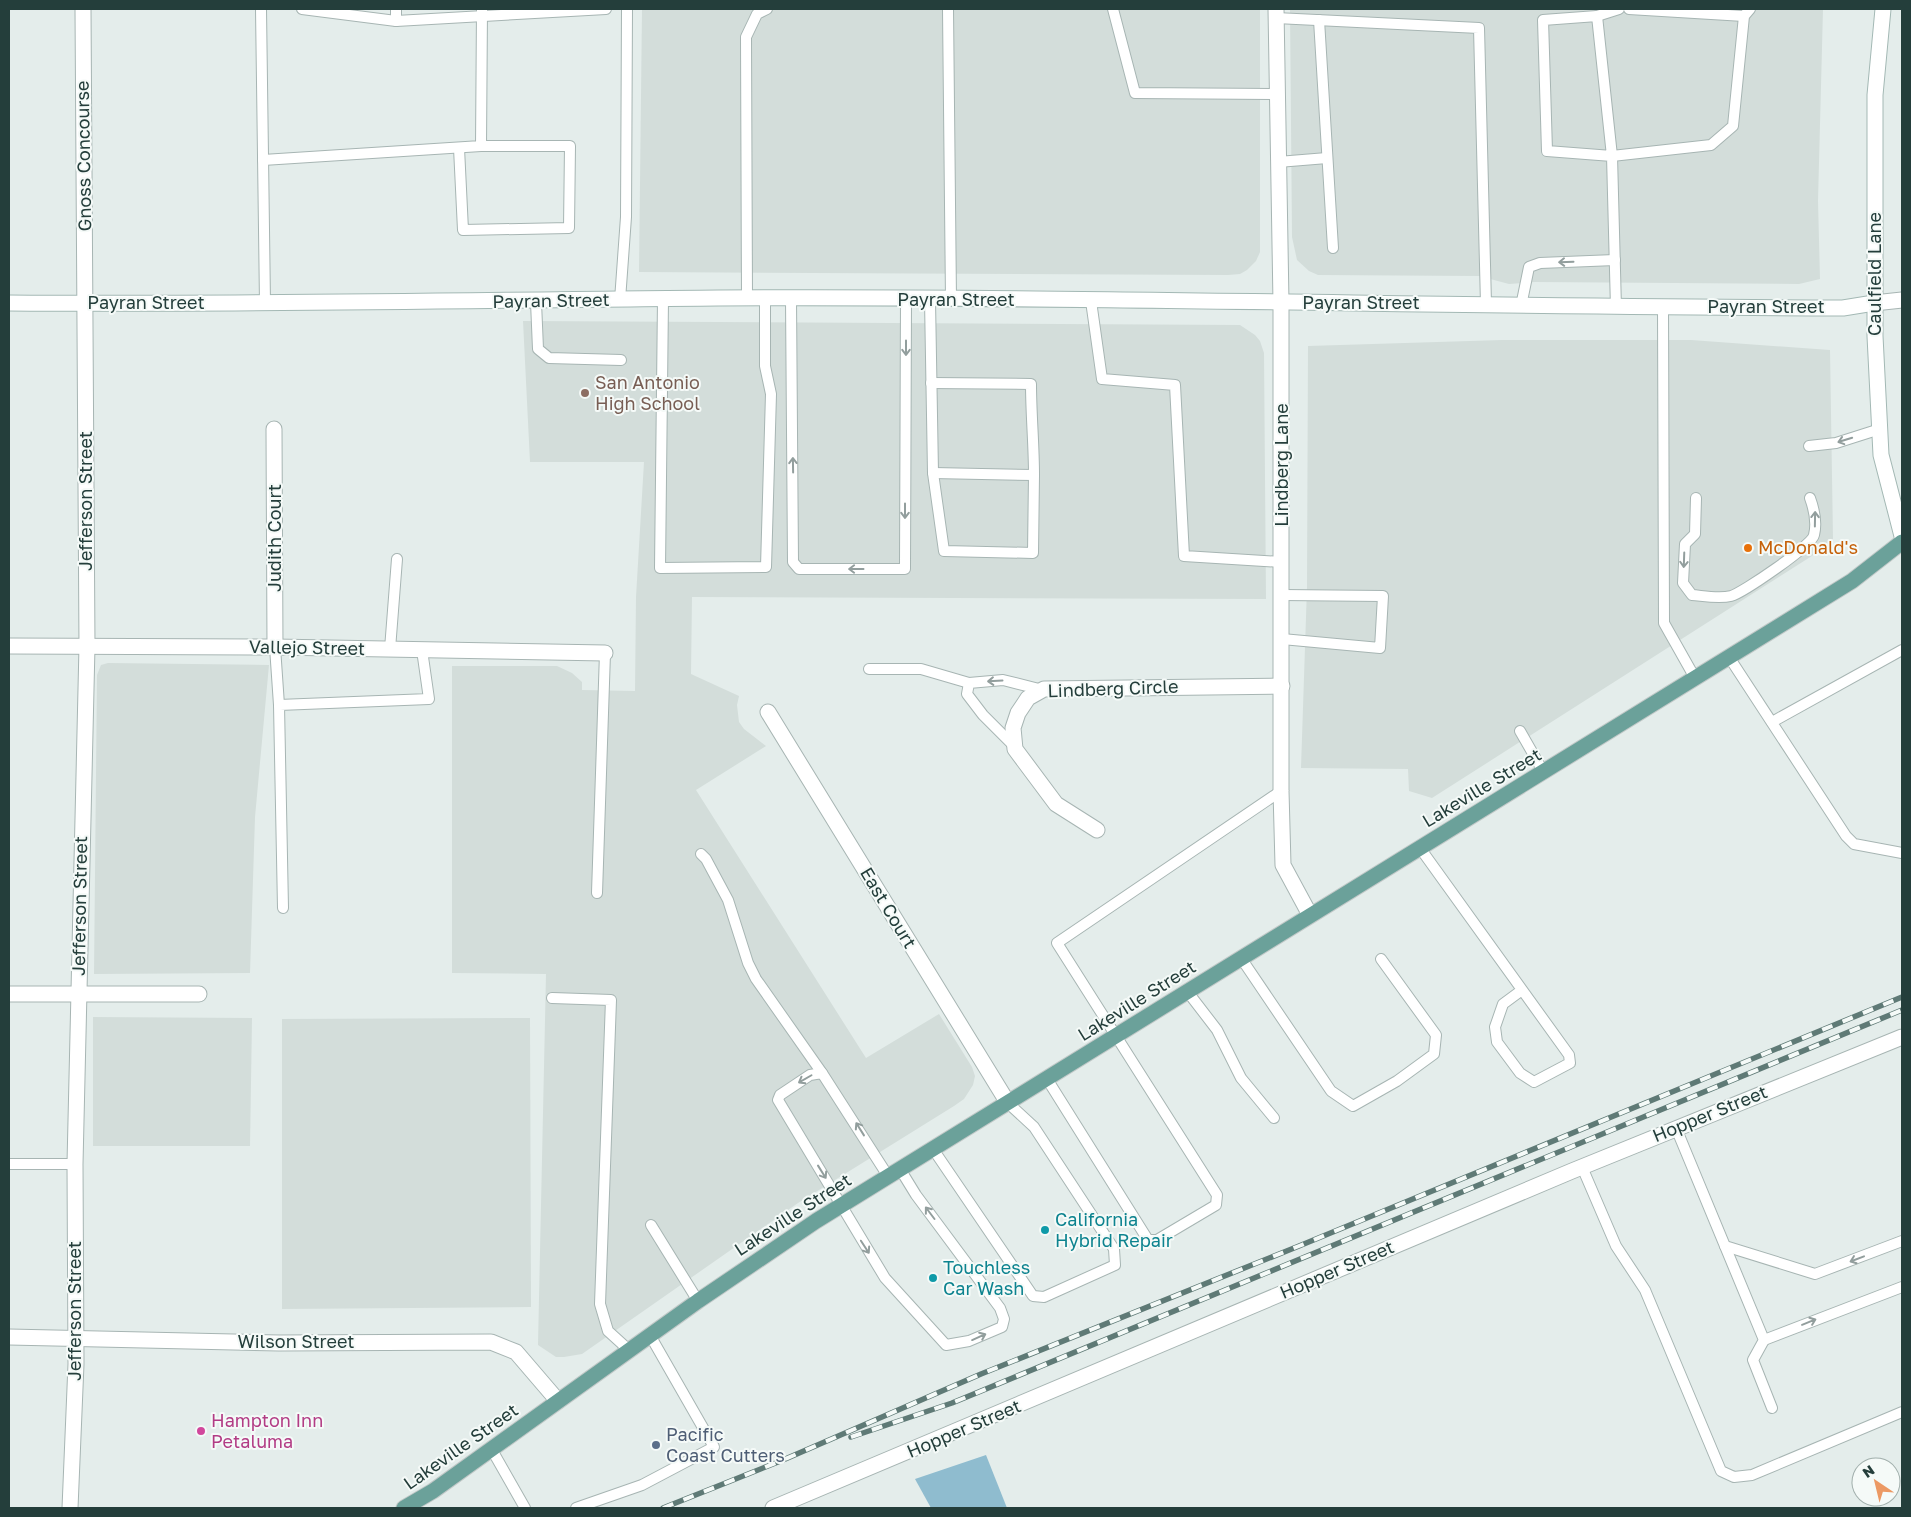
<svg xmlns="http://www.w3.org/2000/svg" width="1911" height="1517" font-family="'Golos Text',sans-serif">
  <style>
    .built { fill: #d3ddda }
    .water { fill: #8fbccf }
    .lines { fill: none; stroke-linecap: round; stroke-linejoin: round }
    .lane-casing { stroke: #a7b5b3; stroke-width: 12 }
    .street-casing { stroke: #a7b5b3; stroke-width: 17 }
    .secondary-casing { stroke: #a3b8b4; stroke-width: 17 }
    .primary-casing { stroke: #c2c9c8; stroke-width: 17 }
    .lane { stroke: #fff; stroke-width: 10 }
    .street { stroke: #fff; stroke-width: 15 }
    .secondary { stroke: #fff; stroke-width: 15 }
    .primary { stroke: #6ba19a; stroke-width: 15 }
    .rail-casing { stroke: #5f7a76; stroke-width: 5.5 }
    .rail { stroke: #f5faf8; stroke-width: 4; stroke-dasharray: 11; stroke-linecap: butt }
    .oneway { stroke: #929e9d }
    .education-dot { fill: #8d6e63; stroke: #f5faf8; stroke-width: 2 }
    .food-dot { fill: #e8710a; stroke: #f5faf8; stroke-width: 2 }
    .culture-dot { fill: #0f9aa8; stroke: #f5faf8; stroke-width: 2 }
    .hotel-dot { fill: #d1479c; stroke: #f5faf8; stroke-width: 2 }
    .service-dot { fill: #5c6f8a; stroke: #f5faf8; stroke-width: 2 }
    .labels { text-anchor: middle; stroke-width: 4; stroke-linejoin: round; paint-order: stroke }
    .street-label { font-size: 18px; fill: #243e3b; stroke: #f5faf8 }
    .education-label { font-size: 18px; fill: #785e54; stroke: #f5faf8; text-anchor: start }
    .food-label { font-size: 18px; fill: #c56008; stroke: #f5faf8; text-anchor: start }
    .culture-label { font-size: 18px; fill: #0d838f; stroke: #f5faf8; text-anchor: start }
    .hotel-label { font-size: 18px; fill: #b23c85; stroke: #f5faf8; text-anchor: start }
    .service-label { font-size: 18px; fill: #4e5e75; stroke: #f5faf8; text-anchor: start }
  </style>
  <rect width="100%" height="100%" fill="#e4edeb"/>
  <g class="built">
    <path d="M642 9H1260V252L1256 261 1247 270 1240 274 1228 275 639 272Z"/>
    <path d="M1290 9H1823L1818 201 1820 279 1799 284 1535 282 1509 284 1479 276 1318 275 1309 271 1297 260 1292 237Z"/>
    <path d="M523 321 1240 325 1255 335 1260 341 1264 353 1266 599 692 597 691 674 739 696 737 705 739 722 744 729 766 746 696 790 866 1058 939 1014 972 1067 975 1076 973 1085 964 1099 954 1106 798 1203 582 1354 564 1357H556L538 1345 546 974 452 973V666H557L572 673 582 682V690L635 691 636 597 644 462H530Z"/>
    <path d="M1502 340H1691L1830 350 1833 539 1815 554 1432 798 1409 791 1408 769 1301 768 1307 587 1308 346Z"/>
    <path d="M108 663 269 665 255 817 250 973 94 974 97 675 101 665Z"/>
    <path d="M93 1017 252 1018 250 1146H93Z"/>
    <path d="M530 1018 531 1307 282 1309V1019Z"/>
  </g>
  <path class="water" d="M986 1455 1007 1508H931L915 1479Z"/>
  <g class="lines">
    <g class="lane-casing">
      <g id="lane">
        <path d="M261 9 265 303"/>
        <path d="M302 9 396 21"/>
        <path d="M396 9V21L606 9"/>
        <path d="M948 9 951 300"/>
        <path d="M1113 9 1135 93 1277 94"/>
        <path d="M1629 9 1744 16"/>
        <path d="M1597 16 1619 9"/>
        <path d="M1276 18 1479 28 1486 304"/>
        <path d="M1319 20 1333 248"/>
        <path d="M459 148 463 230 569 228 570 146H481"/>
        <path d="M263 160 481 146 482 9"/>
        <path d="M1278 162 1327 158"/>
        <path d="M747 298 746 37 757 14 767 9"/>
        <path d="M663 299 660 568 766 567 771 394 765 366V299"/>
        <path d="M791 299 793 562 799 569H905L906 299"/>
        <path d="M620 300 626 217 627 9"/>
        <path d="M930 300 933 473 944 551 1033 553 1034 475"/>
        <path d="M1091 301 1102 379 1175 385 1184 556 1282 562"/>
        <path d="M536 302 538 349 549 358 621 360"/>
        <path d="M1521 306 1529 267 1540 263 1615 260"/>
        <path d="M1663 307 1664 623 1695 678"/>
        <path d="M1616 308 1612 156 1597 16 1543 20 1547 151 1612 156 1711 145 1733 126 1744 16 1750 9"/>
        <path d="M931 383 1031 384C1031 414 1034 445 1034 475L933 473"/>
        <path d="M1809 446 1836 443 1880 429"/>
        <path d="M1696 498 1695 534 1685 544 1683 583 1692 595C1704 596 1719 599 1731 596 1742 593 1812 546 1814 535 1817 523 1814 509 1810 498"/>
        <path d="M1282 595 1383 596 1380 648 1282 639"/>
        <path d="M275 647 279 705"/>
        <path d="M390 649 397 559"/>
        <path d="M1729 657 1846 836 1854 844 1902 853"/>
        <path d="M869 669H921L969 683"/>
        <path d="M1772 722 1902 650"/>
        <path d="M1520 731 1544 773"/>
        <path d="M1014 746 983 715 967 694 969 683 1003 680 1043 690"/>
        <path d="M1420 848 1569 1055 1570 1063 1534 1082 1520 1073 1497 1042 1495 1027 1503 1004 1522 990"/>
        <path d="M701 854 706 859 728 900 748 963 756 979 822 1073"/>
        <path d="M597 893 605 653"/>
        <path d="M283 908 279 705 429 699 422 650"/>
        <path d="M1241 958 1331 1091 1353 1106 1397 1081 1434 1054 1436 1035 1381 959"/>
        <path d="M1187 991 1217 1030 1241 1078 1274 1118"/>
        <path d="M552 998 611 1000 600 1304 608 1331 630 1351"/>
        <path d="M1047 1079 1148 1240H1157L1216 1205 1217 1195 1057 943 1281 791"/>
        <path d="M1676 1128 1764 1340 1753 1360 1772 1408"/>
        <path d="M933 1149 1033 1296 1044 1297 1115 1265 1114 1249 1034 1127 1008 1103"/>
        <path d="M9 1164H75"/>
        <path d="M1582 1167 1616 1246 1645 1290 1721 1471 1734 1477 1752 1475 1902 1412"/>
        <path d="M888 1176 822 1073 810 1075 780 1095 778 1100 885 1278 946 1345 969 1341 1002 1327 1004 1319 1000 1308 916 1195 900 1169"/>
        <path d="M651 1225 698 1301"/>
        <path d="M1725 1246 1815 1274 1902 1241"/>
        <path d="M1764 1340 1902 1287"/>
        <path d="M492 1450 525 1508"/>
        <path d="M576 1508 642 1485 714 1447 651 1337"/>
      </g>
    </g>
    <g class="street-casing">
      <g id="street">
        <path d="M1276 9 1281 303V791L1283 865 1310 915"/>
        <path d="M1874 303 1902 300"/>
        <path d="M274 429 275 647"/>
        <path d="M9 646 275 647 605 653"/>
        <path d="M768 712 1008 1103"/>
        <path d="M1097 830 1056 804 1015 749 1013 728 1018 713 1028 698 1044 689 1282 686"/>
        <path d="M9 994H199"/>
        <path d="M9 1337 279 1343 491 1342 516 1352 558 1401"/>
        <path d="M70 1508 76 1364 75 1164 87 646 83 9"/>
        <path d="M773 1508 1572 1171 1902 1037"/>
      </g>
    </g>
    <g class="secondary-casing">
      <g id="secondary">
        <path d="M1883 9 1875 95V336L1881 455 1902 536"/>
        <path d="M9 303C245 305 482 300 718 298 1093 296 1468 307 1843 308L1874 303"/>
      </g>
    </g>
    <g class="primary-casing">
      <path id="primary" d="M404 1508 433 1491 698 1301 816 1221 1852 581 1902 542"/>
    </g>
    <use href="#lane" class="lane"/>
    <use href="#street" class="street"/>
    <use href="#secondary" class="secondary"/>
    <use href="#primary" class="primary"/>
    <g class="rail-casing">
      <g id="rail">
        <path d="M851 1437 952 1403 1902 1010"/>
        <path d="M663 1508 783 1460 981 1374 1299 1246 1902 997"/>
      </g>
    </g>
    <use href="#rail" class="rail"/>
  </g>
  <defs><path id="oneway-shaft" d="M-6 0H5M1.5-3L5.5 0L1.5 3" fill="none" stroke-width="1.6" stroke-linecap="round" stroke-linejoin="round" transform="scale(1.25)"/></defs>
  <g class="oneway">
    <use href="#oneway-shaft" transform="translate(1566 262) rotate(178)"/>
    <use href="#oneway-shaft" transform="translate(906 348) rotate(90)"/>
    <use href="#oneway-shaft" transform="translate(1845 440) rotate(163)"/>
    <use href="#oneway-shaft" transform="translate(793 465) rotate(-91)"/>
    <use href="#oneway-shaft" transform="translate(905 511) rotate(90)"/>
    <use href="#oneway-shaft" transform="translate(1815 519) rotate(-89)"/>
    <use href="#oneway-shaft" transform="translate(1684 560) rotate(92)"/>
    <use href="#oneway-shaft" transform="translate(856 569) rotate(-180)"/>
    <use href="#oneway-shaft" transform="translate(995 681) rotate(177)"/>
    <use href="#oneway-shaft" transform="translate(805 1079) rotate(150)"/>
    <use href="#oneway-shaft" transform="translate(860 1129) rotate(-122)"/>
    <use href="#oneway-shaft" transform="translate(822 1172) rotate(58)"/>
    <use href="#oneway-shaft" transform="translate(930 1213) rotate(-127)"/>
    <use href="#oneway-shaft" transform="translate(865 1247) rotate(57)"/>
    <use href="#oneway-shaft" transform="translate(1857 1259) rotate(159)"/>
    <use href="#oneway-shaft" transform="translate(1809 1322) rotate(-22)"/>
    <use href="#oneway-shaft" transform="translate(979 1337) rotate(-24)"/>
  </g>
  <circle class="education-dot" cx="585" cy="393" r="5"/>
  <circle class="food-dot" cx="1748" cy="548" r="5"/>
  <g class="culture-dot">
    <circle cx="1045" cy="1230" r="5"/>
    <circle cx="933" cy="1278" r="5"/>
  </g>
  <circle class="hotel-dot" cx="201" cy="1431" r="5"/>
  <circle class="service-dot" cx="656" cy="1445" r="5"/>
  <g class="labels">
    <g class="street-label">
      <text transform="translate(84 156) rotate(-91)" y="6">Gnoss Concourse</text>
      <text transform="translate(1875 274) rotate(-90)" y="6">Caulfield Lane</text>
      <text x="956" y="306">Payran Street</text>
      <text transform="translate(551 301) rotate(-1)" y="6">Payran Street</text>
      <text x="146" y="309">Payran Street</text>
      <text x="1361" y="309">Payran Street</text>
      <text x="1766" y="313">Payran Street</text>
      <text transform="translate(1282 465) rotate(-90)" y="6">Lindberg Lane</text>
      <text transform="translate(86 501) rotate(-90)" y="6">Jefferson Street</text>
      <text transform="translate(275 538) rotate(-90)" y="6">Judith Court</text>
      <text transform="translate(307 648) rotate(1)" y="6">Vallejo Street</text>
      <text transform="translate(1113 689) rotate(-2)" y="6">Lindberg Circle</text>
      <text transform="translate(1482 788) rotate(-31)" y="6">Lakeville Street</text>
      <text transform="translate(80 906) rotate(-89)" y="6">Jefferson Street</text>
      <text transform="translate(888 908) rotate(59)" y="6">East Court</text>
      <text transform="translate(1137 1001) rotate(-32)" y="6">Lakeville Street</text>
      <text transform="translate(1710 1114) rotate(-22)" y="6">Hopper Street</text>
      <text transform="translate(793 1215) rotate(-33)" y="6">Lakeville Street</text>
      <text transform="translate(1337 1270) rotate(-23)" y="6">Hopper Street</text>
      <text transform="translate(75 1311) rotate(-90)" y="6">Jefferson Street</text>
      <text x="296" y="1348">Wilson Street</text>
      <text transform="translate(964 1429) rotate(-23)" y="6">Hopper Street</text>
      <text transform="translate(461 1447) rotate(-35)" y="6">Lakeville Street</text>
    </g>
    <g class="education-label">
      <text x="595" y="389">San Antonio<tspan x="595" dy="21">High School</tspan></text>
    </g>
    <g class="food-label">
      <text x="1758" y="554">McDonald's</text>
    </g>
    <g class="culture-label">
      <text x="1055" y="1226">California<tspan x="1055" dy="21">Hybrid Repair</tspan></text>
      <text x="943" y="1274">Touchless<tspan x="943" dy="21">Car Wash</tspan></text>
    </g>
    <g class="hotel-label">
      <text x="211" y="1427">Hampton Inn<tspan x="211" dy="21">Petaluma</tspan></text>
    </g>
    <g class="service-label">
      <text x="666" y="1441">Pacific<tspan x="666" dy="21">Coast Cutters</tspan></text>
    </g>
  </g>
  <rect width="1911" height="1517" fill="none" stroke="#243e3b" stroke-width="20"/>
  <g transform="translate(1876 1482) rotate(325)"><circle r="24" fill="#f5faf8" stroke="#a1afac"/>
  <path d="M0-4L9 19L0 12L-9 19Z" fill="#ec9964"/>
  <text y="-8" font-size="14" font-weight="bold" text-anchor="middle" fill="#243e3b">N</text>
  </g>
</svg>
